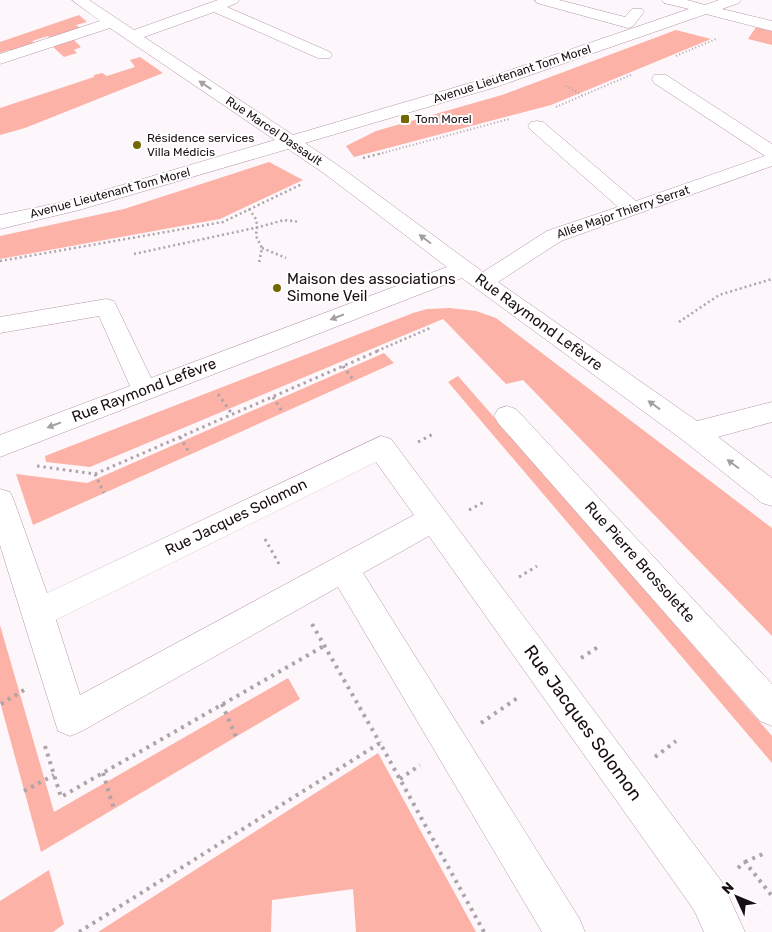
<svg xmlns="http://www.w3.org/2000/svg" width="772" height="932" font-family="Rubik,sans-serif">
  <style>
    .green { fill: #fcb2a7 }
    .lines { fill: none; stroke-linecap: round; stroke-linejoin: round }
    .minor-casing { stroke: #b595a9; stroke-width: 1 }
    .path-far3 { stroke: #aca4a9; stroke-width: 2; stroke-dasharray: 1 2.5; stroke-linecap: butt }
    .path-far2 { stroke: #aca4a9; stroke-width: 2.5; stroke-dasharray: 2 3; stroke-linecap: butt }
    .path-far1 { stroke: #aca4a9; stroke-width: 3; stroke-dasharray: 2.5 4; stroke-linecap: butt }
    .path { stroke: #aca4a9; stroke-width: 4; stroke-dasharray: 3 5; stroke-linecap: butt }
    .minor { fill: #fff; fill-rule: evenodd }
    .oneway { fill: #a39fa2 }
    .poi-dot { fill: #746800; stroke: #fff; stroke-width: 2 }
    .labels { text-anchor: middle; stroke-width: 4; stroke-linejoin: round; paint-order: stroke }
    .far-street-label { font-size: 12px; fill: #1a0f16; stroke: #fff }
    .far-poi-label { font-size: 12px; fill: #1a0f16; stroke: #fff; text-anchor: start }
    .poi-label { font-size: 15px; fill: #1a0f16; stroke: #fff; text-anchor: start }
    .street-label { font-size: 15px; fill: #1a0f16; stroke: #fff }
    .near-street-label { font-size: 18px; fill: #1a0f16; stroke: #fff }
  </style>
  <rect width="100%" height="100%" fill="#fdf7fb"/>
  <g class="green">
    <path d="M79 15 87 22 76 25 83 30 52 39 48 36 32 41 36 44 12 52 9 50 0 53V42Z"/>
    <path d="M756 27 772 31V45L748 39Z"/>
    <path d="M676 30 711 39 551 105 354 157 346 146 376 131 502 95Z"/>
    <path d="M73 39 81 47 74 50 77 53 64 57 52 46Z"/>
    <path d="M140 57 163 73 25 128 0 135V108L94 77V75L102 73 107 76 135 67 130 60Z"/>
    <path d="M269 162 303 180 220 219 0 259V236L124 209Z"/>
    <path d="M450 308 476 311 496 318 772 528V636L523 380 506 384 443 319 90 467 46 462 45 456 413 313 427 309Z"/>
    <path d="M384 353 394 363 33 525 16 474 87 483Z"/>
    <path d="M458 376 772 736V763L448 382Z"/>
    <path d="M0 625 54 812 288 678 300 699 41 852 0 702Z"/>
    <path d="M378 753 476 932H356L353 889 272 900 271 932H98Z"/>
    <path d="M49 870 64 924 53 932H0V901Z"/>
  </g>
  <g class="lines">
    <g class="minor-casing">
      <g id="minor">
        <path d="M72 0H89L134 30 218 0H239L237 3 227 7 330 52 332 55 330 58H318L214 12 144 37 293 135 484 79 689 9 664 3 662 0H687L705 5 719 0H741L739 3 722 9 772 21V31L706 14 496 87 305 143 339 166 483 272 547 231 618 207 531 130 528 126 531 122 537 121 543 122 636 201 765 156 654 83 652 79 654 75H666L772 144V166L561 241 498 282 697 421 772 402V422L718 437 772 478V506L762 503 684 441 462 278 0 457V435L130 386 99 316 0 333V317L106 299 114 301 151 378 447 267 325 174 288 149 79 210 0 229V215L68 201 275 140 110 28 0 64V54L100 21Z"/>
        <path d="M535 0H559L625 17 632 9H642L644 12 633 26 628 28 537 3Z"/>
        <path d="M507 406 516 409 772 684V726L760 721 498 423 494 416 498 409Z"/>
        <path d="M381 436 391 439 722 882 745 932H704L694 910 429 536 363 573 579 918 585 932H542L338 587 82 731 70 736 58 731 0 545V489L10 492 14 501 47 593ZM376 462 414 515 80 695 56 620Z"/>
      </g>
    </g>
    <g class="path-far3">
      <path d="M676 56 716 39"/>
      <path d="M566 86 582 95"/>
      <path d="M556 107 633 74"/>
      <path d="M379 154 509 119"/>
    </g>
    <g class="path-far2">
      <path d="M363 158 383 153"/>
      <path d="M249 209 256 219 257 225 256 236 262 248 259 263"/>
      <path d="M262 248 286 258"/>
      <path d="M134 254 259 227 284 220 300 222"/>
      <path d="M0 261 223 222 302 184"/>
      <path d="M679 322 719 295 772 279"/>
      <path d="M377 351 430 328"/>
    </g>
    <g class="path-far1">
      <path d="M343 366 354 381"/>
      <path d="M218 394 232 414"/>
      <path d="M273 397 283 413"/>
      <path d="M180 437 190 454"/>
      <path d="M418 442 433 434"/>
      <path d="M37 466 95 474 380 350"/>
      <path d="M95 474 104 493"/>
      <path d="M469 510 486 501"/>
      <path d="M265 539 279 564"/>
      <path d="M519 577 537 566"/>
    </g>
    <g class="path">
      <path d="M312 624 380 743"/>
      <path d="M581 658 601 645"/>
      <path d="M1 704 24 690"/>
      <path d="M222 704 236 737"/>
      <path d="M481 723 519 697"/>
      <path d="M45 746 61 797 324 646"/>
      <path d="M655 757 676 741"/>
      <path d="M103 773 114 809"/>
      <path d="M400 779 420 765"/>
      <path d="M24 791 54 775"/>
      <path d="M745 862 765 853"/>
      <path d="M738 868 745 862 772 896"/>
      <path d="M79 932 380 743 484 932"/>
    </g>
    <use href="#minor" class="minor"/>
  </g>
  <defs><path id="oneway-solid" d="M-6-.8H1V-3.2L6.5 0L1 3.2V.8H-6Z" transform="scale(1.25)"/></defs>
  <g class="oneway">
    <use href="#oneway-solid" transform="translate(205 85) rotate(-146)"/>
    <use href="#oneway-solid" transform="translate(425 239) rotate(-143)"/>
    <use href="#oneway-solid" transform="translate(337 317) rotate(159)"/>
    <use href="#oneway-solid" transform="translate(654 405) rotate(-144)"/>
    <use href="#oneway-solid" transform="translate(54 425) rotate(159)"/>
    <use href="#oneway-solid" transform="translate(733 464) rotate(-143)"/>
  </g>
  <g class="poi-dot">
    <rect x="400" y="114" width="10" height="10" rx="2.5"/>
    <circle cx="137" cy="145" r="5"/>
    <circle cx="277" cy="288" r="5"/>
  </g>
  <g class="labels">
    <g class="far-street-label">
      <text transform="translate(512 74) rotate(-18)" y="4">Avenue Lieutenant Tom Morel</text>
      <text transform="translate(274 131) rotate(34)" y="4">Rue Marcel Dassault</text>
      <text transform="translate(110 193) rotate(-15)" y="4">Avenue Lieutenant Tom Morel</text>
      <text transform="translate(623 212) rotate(-19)" y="4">Allée Major Thierry Serrat</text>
    </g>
    <g class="far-poi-label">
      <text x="415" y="123">Tom Morel</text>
      <text x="147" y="142">Résidence services<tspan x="147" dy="14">Villa Médicis</tspan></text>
    </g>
    <g class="poi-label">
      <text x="287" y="284">Maison des associations<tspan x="287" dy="17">Simone Veil</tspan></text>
    </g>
    <g class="street-label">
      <text transform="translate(539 322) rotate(36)" y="5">Rue Raymond Lefèvre</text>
      <text transform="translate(144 390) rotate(-21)" y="5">Rue Raymond Lefèvre</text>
      <text transform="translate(236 517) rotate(-26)" y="5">Rue Jacques Solomon</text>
      <text transform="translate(640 562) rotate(48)" y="5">Rue Pierre Brossolette</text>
    </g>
    <g class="near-street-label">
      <text transform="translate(583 723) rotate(54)" y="6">Rue Jacques Solomon</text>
    </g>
  </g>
  <g transform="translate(737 897) rotate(314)" stroke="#ffffff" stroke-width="4" paint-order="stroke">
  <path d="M0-4L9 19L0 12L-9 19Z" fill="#1a0f16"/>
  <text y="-8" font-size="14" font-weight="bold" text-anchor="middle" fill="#1a0f16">N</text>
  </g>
</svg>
